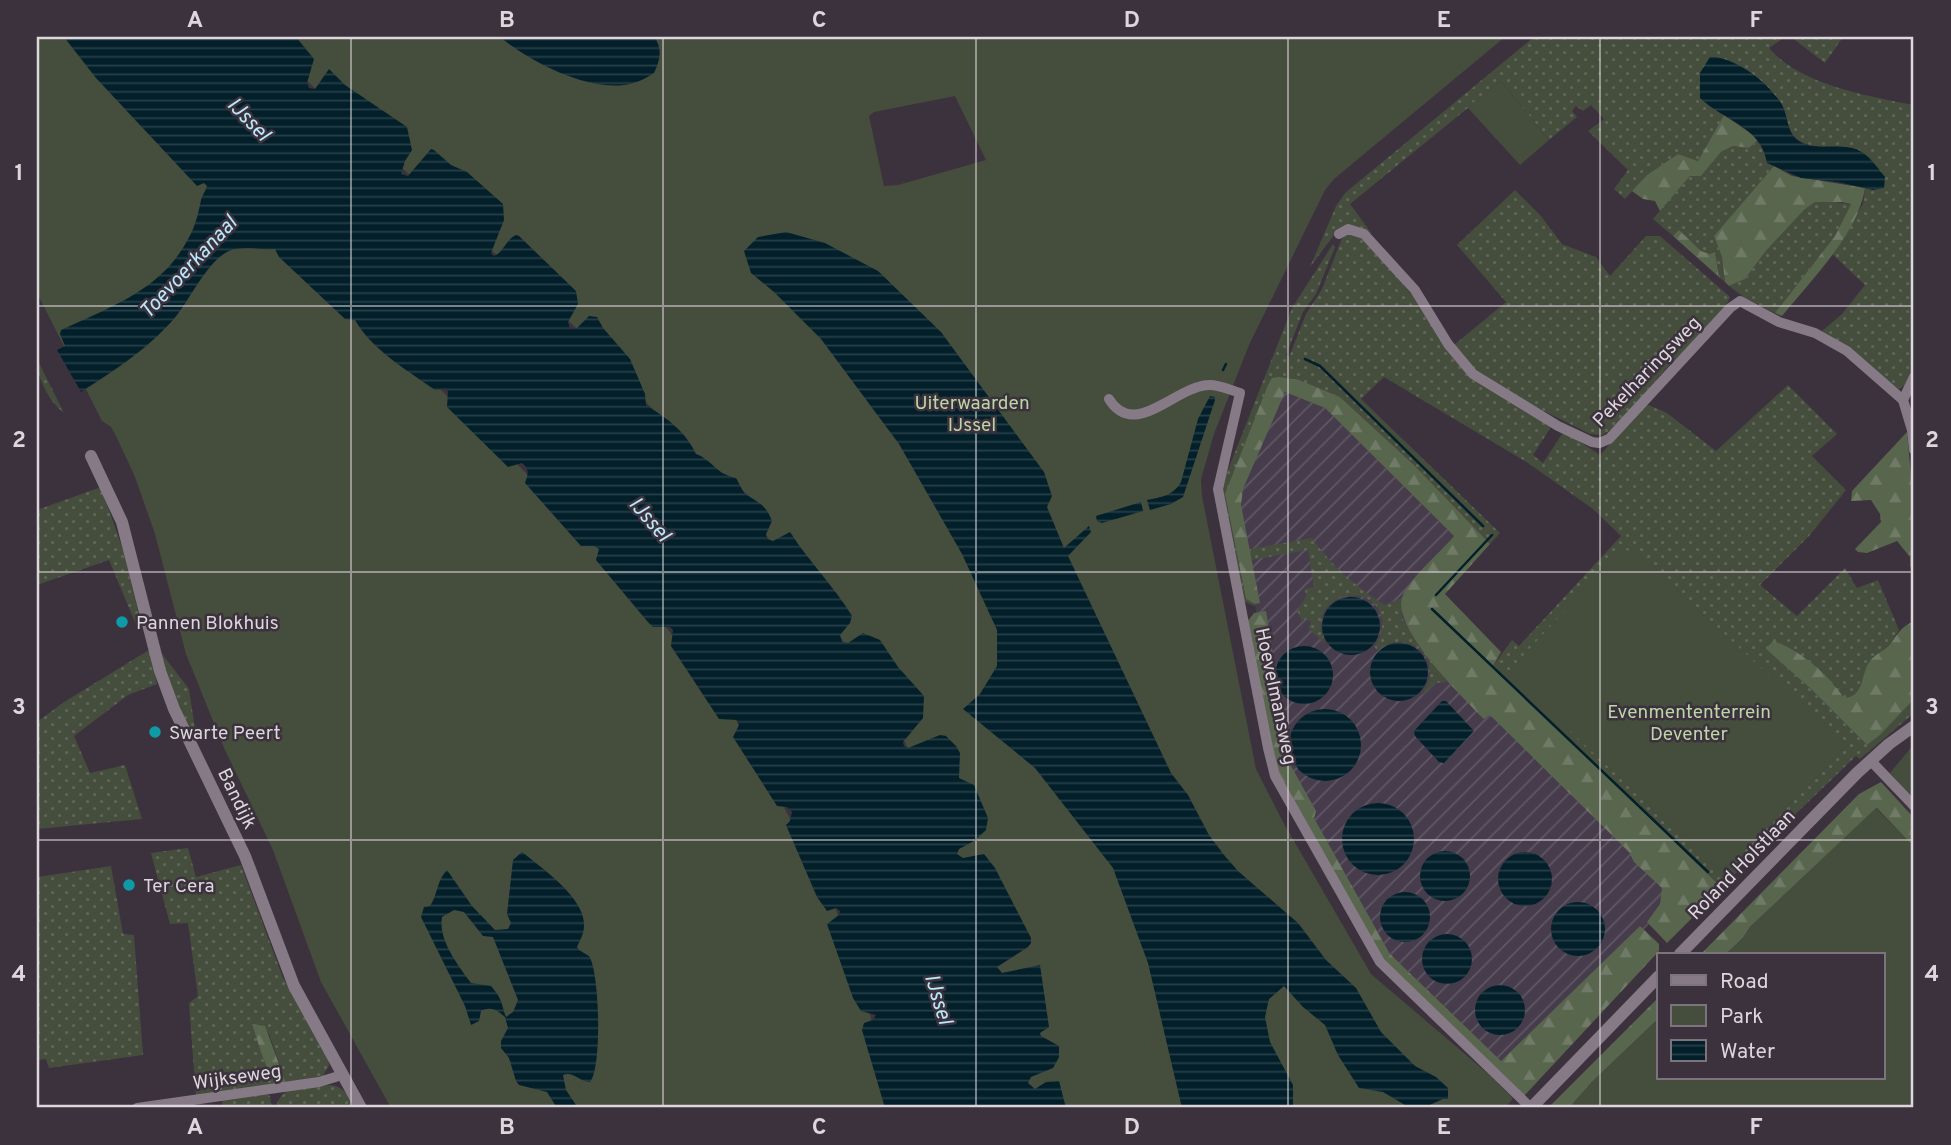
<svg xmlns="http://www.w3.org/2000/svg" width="1951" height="1145" font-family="Overpass,sans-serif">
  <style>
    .industrial { fill: url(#industrial-furrows) }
    .grass { fill: url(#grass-dots) }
    .forest { fill: url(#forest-firs) }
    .park { fill: #454d3d; fill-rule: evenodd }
    .water { fill: url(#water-rules); fill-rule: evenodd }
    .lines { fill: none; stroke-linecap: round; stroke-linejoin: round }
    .stream { stroke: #021f2a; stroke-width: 2.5 }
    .minor { stroke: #867a87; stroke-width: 10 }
    .tertiary { stroke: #867a87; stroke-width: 12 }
    .grid { fill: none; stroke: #ddd6dd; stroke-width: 2; stroke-opacity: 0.55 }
    .culture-dot { fill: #0f9aa8; stroke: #3c323d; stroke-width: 2.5 }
    .labels { text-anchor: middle; stroke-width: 5; stroke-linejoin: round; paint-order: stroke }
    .street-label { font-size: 19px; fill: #ddd6dd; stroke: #3c323d }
    .park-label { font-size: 19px; fill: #bcd6a6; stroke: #3c323d }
    .poi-label { font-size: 19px; fill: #ddd6dd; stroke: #3c323d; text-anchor: start }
    .water-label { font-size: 21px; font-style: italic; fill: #b9e9fd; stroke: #3c323d }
    .neatline { fill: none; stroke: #ddd6dd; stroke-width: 2.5 }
    .grid-label { font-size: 23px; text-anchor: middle; font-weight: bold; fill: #ddd6dd }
  </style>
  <defs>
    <pattern id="industrial-furrows" width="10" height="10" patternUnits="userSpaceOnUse" patternTransform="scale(1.75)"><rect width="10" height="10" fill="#463c4c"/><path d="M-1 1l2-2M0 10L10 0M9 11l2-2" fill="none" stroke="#605765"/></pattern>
    <pattern id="grass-dots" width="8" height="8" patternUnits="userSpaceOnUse" patternTransform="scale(1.75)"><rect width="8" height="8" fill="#454d3d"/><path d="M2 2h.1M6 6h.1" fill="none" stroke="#5f6659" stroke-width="1.8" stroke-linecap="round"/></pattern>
    <pattern id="forest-firs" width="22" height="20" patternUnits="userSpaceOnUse" patternTransform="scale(1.75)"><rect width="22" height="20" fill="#59664e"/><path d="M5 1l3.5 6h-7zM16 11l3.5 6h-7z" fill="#707b67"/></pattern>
    <pattern id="water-rules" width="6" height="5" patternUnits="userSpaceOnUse" patternTransform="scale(1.75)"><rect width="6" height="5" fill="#021f2a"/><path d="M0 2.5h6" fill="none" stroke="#263f48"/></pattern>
  </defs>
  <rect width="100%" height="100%" fill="#3c323d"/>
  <path class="industrial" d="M1268 385 1325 408 1454 536 1416 578 1402 598 1681 891 1508 1069 1390 954 1277 753 1255 604 1225 494Z"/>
  <g class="grass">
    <path d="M1534 37H1785L1769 48C1800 85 1869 96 1914 105V367L1904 386 1898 389 1849 349 1822 331 1842 314 1865 285 1832 254 1863 204 1865 188 1873 190 1859 150C1840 144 1816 151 1800 141 1789 135 1789 123 1785 113 1775 87 1741 64 1715 57H1710L1717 111 1724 115 1698 161 1678 154 1647 175 1625 199 1614 189 1628 170 1588 131 1604 119 1591 105 1583 111 1576 106 1572 111 1577 117 1549 140 1501 81 1350 204 1372 234 1355 227 1337 231 1310 267 1336 206 1345 193Z"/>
    <path d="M1791 37H1843L1825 63Z"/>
    <path d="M1759 139 1765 151 1767 163 1774 166 1714 236 1722 257 1725 282 1719 277 1715 253 1710 254 1701 251 1679 231 1673 236 1653 219 1690 176H1701L1721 152 1733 146 1749 148Z"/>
    <path d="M1515 190 1541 216 1562 244 1596 257 1610 276 1646 236H1660L1730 297C1719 325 1684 349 1664 371 1646 390 1625 421 1603 435L1590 434 1508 393 1479 374 1454 345 1506 302 1457 245Z"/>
    <path d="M1825 201 1851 204 1835 236 1775 313 1745 298 1729 286 1745 279 1765 252 1804 210 1815 202Z"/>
    <path d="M1347 232 1358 234 1390 267 1409 292 1420 299 1451 354 1551 427 1533 455 1543 463 1564 431 1600 455 1646 404 1667 413 1716 451 1788 385 1837 434 1812 456 1846 490 1810 535 1760 585 1797 616 1845 568 1857 588 1878 580 1899 630 1890 644 1869 662 1858 693 1852 698H1844L1834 684 1766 649 1811 689 1867 745 1880 735 1914 699V713L1860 759 1856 756 1752 856 1722 888 1493 666 1512 640 1519 646 1621 536 1593 509 1528 463 1384 377 1361 399 1500 533 1490 544 1414 465 1340 397 1279 377 1225 494 1246 599 1255 604V606L1243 601 1222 485 1292 308 1333 244 1335 247 1316 294 1303 312 1286 355 1289 357 1306 314 1322 289 1343 236Z"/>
    <path d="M37 359 64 413C49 402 37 378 37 359Z"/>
    <path d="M101 487 123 550 142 627H137L109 560 37 585V510Z"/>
    <path d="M1312 538C1332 567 1356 586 1384 605L1402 598V618L1447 682 1435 683 1423 695 1422 693C1446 660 1410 627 1377 650L1374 646C1380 639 1383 630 1382 620 1375 577 1303 594 1325 644L1308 628 1311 622 1306 618 1303 622 1297 611 1306 596 1305 589 1314 587 1308 550 1252 560 1250 549Z"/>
    <path d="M156 646 189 689 199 756 191 741Z"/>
    <path d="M149 650 157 684 128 695 74 736 90 773 125 765 142 819 37 829V722L64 702Z"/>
    <path d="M188 848 196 877 241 865 283 978 293 991 328 1058 329 1065 323 1076 286 1083 269 1034 253 1024 263 1058 274 1084 196 1097 189 1003 198 996 188 923 170 924 151 853Z"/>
    <path d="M111 866 123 934 134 935 143 1055 49 1068 46 1059 37 1060V877Z"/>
    <path d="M331 1085C345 1087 349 1097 356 1108H276C280 1083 310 1086 331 1085Z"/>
    <path d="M264 1093 270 1096 272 1108H223L222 1100Z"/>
  </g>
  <g class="forest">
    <path d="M1724 115 1759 139 1749 148 1733 146 1721 152 1701 176H1690L1660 211 1655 201 1643 199 1632 191 1647 175 1678 154 1698 161Z"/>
    <path d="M1774 166 1792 176 1865 188C1858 234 1811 280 1782 316L1775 313 1835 236 1851 204 1842 202H1815L1804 210 1765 252 1745 279 1729 286 1725 282 1722 257 1714 236Z"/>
    <path d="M1679 230 1701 251 1710 254 1715 252 1719 277 1673 236Z"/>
    <path d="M1279 377 1299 380 1340 397 1414 465 1490 544 1445 594 1501 652 1493 666 1722 888 1667 943 1647 922 1660 904 1662 888 1634 862 1629 852 1493 718 1489 715 1484 719C1462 697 1393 629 1402 598 1407 580 1442 551 1454 536L1325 408 1285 392 1243 489 1241 505 1260 603 1255 604 1246 599 1225 494 1268 385 1272 378Z"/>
    <path d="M1907 432 1914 509V573L1910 566V557L1897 541 1867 553 1858 552 1855 549 1881 522 1880 514 1871 500 1851 501 1852 491Z"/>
    <path d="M1266 611 1273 655 1268 675 1275 713 1282 726 1280 737 1290 764 1316 811 1314 818 1390 954 1501 1061 1640 926 1659 944V951L1524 1096 1386 965 1277 771 1247 622 1254 613Z"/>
    <path d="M1914 621V699L1880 735 1867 745 1811 689 1766 649 1773 641C1800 650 1828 674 1844 698 1865 697 1860 674 1870 661 1875 654 1886 650 1891 643 1899 632 1901 627 1914 621Z"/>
    <path d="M1881 782 1914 818V847L1877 808 1750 927 1743 938 1726 954H1701L1859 794Z"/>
    <path d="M1659 997V1018L1592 1082 1569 1108H1548Z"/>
    <path d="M252 1024 265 1026 286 1083 274 1084 263 1058Z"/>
  </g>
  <g class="park">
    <path d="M37 37H78L355 319 442 391 521 468 599 547 666 627 736 720 785 809 837 912 870 1015 896 1108H391L321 982 273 850 224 748 186 654 155 534 135 477 116 436 111 427 102 421 37 293Z"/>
    <path d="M263 37H1505L1334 179 1325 190 1249 345 1214 434 1201 479 1202 496 1256 769 1283 822 1371 974 1486 1072 1513 1098 1506 1108H1034L957 854 905 742 841 638 766 535 696 455 572 324 306 80ZM955 96 986 160 898 185 884 186 869 116 874 112Z"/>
    <path d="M1501 81 1549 140 1520 165 1467 107Z"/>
    <path d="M1633 550 1846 746 1723 873 1507 673 1620 551Z"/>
    <path d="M1914 744V801L1890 773Z"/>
    <path d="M1876 808 1914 847V1108H1569L1592 1082 1659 1018V1077H1883V954H1726L1743 938 1750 927Z"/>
  </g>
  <g class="water">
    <path d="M64 37H296L314 59 307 83 309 88 315 89 329 69 345 85 407 127 412 150 405 161 401 174 408 176 431 149 434 150 451 165 467 172 503 204 504 220 491 253 494 256C504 252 506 239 516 235L519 236 576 291 578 304 568 322 570 329 577 328 589 316 597 317 603 328 630 359 645 394 646 405C668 419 685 431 696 454 714 461 714 473 736 478 739 483 742 491 746 494 759 504 765 503 772 521L766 534 767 539 773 541 790 532C809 562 834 586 852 616L850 623 840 635 842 642 848 643 863 633 880 640 898 667 924 696 923 718 903 742 904 746 908 748 940 735 946 736 956 746 960 753 959 778 974 785 988 818 986 830 974 841 959 849 957 854 963 858 984 854 995 868 1031 938V943L1028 947 997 967 1002 973 1040 965 1049 1027 1040 1033 1041 1036 1059 1046V1057L1053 1068 1031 1077 1028 1083 1035 1089 1046 1082 1059 1081 1066 1108H885L862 1030 864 1023 873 1020 876 1015 861 1011 853 998 827 924 839 915 840 911 836 908 827 911 817 897 786 825 790 821 792 812 787 807 777 806 733 737 739 725 737 720 719 719 671 646 673 630 670 627H653L647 621 596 560 599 549 594 546H581L525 483C528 474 530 470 522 463L508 467 447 407 448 391 445 389 435 390C407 370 372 350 355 320L345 319 279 257 275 249C261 250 238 245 227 252 207 263 191 297 177 315 151 347 115 370 81 392L57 350 65 346 60 334 61 330C110 307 160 291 187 241 195 228 198 215 201 200 202 195 206 191 207 186L204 183 197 186 96 78Z"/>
    <path d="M500 37H654C663 48 660 61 654 73 645 79 634 84 624 85 585 90 529 61 500 37Z"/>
    <path d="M1710 57C1736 57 1767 82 1781 103 1788 114 1786 129 1795 138 1811 154 1839 141 1858 150 1869 155 1877 167 1885 177L1884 188 1873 190 1838 182 1801 178 1767 163C1761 126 1724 121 1700 98V73Z"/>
    <path d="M786 232 825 243 878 271 941 332 1044 472 1052 496 1047 507 1064 548 1089 526 1091 532 1068 556 1171 773 1188 795 1209 835 1224 855 1239 872 1298 923 1326 960 1356 988 1381 1032 1415 1066 1436 1077 1448 1088V1099H1443L1423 1108H1410L1383 1092 1359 1088 1338 1055 1325 1025 1303 1007 1284 986 1269 999 1265 1017 1270 1042 1293 1085V1108H1182L1148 963 1113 868 1035 768 963 709 980 694 997 666V630L962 554 899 444 821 339 774 292 751 273 744 251 758 237Z"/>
    <path d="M1210 396 1215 397V400L1183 497 1171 504 1150 510 1147 500C1161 497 1173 496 1181 482L1198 419Z"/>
    <path d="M1141 502 1143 511 1102 523 1097 521 1096 516Z"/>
    <circle cx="1351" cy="626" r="29"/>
    <circle cx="1399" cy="672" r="29"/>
    <circle cx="1304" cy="675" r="29"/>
    <path d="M1442 701H1446L1474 731 1444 763 1439 762 1415 736 1414 731Z"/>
    <circle cx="1325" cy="745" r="36"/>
    <circle cx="1378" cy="839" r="36"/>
    <circle cx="1445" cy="876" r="25"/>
    <circle cx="1525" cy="879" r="27"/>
    <path d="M522 852C542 868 586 899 584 926 584 934 580 940 577 947L579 950 589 956C600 972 602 1069 590 1082 580 1082 573 1071 563 1075L566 1090 578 1108H557L547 1092 519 1085 516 1081 509 1058 501 1048V1041L508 1028 505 1017C497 1010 491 1006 481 1011L479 1021 471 1025 465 1006 421 917 424 907 430 906C438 894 437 880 447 870L472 906 495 930 508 929 511 923 507 914 513 860ZM454 910 464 912 483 936 493 937 518 1000 513 1012 506 1017C501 1003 503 1000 491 986L471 983C458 965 438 940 442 917Z"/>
    <circle cx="1405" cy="917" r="25"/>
    <circle cx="1578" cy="929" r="27"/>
    <circle cx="1447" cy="959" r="25"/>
    <circle cx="1500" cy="1010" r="25"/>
  </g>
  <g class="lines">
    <g class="stream">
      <path d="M1305 359 1320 366 1483 526"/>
      <path d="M1223 370 1226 364"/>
      <path d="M1436 595 1492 535"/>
      <path d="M1432 609 1708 872"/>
    </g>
    <g class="minor">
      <path d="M1339 234 1348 229 1364 234 1415 290 1448 344 1473 374 1558 426 1592 442 1599 443 1609 439 1730 308 1740 301 1779 322 1815 333 1847 351 1903 400"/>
      <path d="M1914 377 1903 400 1912 430 1914 450"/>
      <path d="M1109 399C1134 440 1175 387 1208 385 1218 384 1230 390 1240 393L1218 489 1268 748 1275 776 1380 962 1531 1108"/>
      <path d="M1871 761 1914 806"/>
      <path d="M137 1108 319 1082 342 1075"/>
    </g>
    <g class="tertiary">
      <path d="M91 456 122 522 160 671 174 709 245 856 294 986 361 1108"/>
      <path d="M1680 954 1857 773 1889 744 1914 726"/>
      <path d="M1531 1108 1659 976"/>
    </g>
  </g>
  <path class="grid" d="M351 37V1108M663 37V1108M976 37V1108M1288 37V1108M1600 37V1108M37 306H1914M37 572H1914M37 840H1914"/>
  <g class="culture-dot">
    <circle cx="122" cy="622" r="7"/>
    <circle cx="155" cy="732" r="7"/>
    <circle cx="129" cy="885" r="7"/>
  </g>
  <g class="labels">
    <g class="street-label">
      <text transform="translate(1646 371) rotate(-46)" y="7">Pekelharingsweg</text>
      <text transform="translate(1277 696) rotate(78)" y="7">Hoevelmansweg</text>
      <text transform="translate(238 798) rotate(64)" y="7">Bandijk</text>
      <text transform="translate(1741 864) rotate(-46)" y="7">Roland Holstlaan</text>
      <text transform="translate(237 1076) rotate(-8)" y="7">Wijkseweg</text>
    </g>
    <g class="park-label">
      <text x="972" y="409">Uiterwaarden<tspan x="972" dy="22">IJssel</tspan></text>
      <text x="1689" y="718">Evenmententerrein<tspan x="1689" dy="22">Deventer</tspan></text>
    </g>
    <g class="poi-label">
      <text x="136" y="629">Pannen Blokhuis</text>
      <text x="169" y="739">Swarte Peert</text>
      <text x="143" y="892">Ter Cera</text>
    </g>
    <g class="water-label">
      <text transform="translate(249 119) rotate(46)" y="7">IJssel</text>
      <text transform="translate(188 267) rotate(-47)" y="7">Toevoerkanaal</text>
      <text transform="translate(650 519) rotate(49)" y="7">IJssel</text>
      <text transform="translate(939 999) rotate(73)" y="7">IJssel</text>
    </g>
  </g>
  <rect width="1951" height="1145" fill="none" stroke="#3c323d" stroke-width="77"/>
  <rect x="1657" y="953" width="228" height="126" fill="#3c323d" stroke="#7c747d" stroke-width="2"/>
  <rect x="1671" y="975" width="35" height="10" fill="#867a87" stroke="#7c747d" stroke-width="2"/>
  <text x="1720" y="988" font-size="21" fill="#ddd6dd">Road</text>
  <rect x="1671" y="1005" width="35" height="21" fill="#454d3d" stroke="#7c747d" stroke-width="2"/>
  <text x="1720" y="1023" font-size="21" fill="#ddd6dd">Park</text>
  <rect x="1671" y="1040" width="35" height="21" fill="url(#water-rules)" stroke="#7c747d" stroke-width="2"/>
  <text x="1720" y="1058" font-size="21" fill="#ddd6dd">Water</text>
  <rect x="38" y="38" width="1874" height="1068" class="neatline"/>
  <g class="grid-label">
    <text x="195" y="27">A</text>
    <text x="507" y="27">B</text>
    <text x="819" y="27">C</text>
    <text x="1132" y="27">D</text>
    <text x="1444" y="27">E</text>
    <text x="1756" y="27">F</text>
    <text x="19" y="180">1</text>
    <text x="1932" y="180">1</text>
    <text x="19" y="447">2</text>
    <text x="1932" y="447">2</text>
    <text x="19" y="714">3</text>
    <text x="1932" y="714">3</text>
    <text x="19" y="981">4</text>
    <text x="1932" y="981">4</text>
    <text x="195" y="1134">A</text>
    <text x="507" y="1134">B</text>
    <text x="819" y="1134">C</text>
    <text x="1132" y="1134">D</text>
    <text x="1444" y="1134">E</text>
    <text x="1756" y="1134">F</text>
  </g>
</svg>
